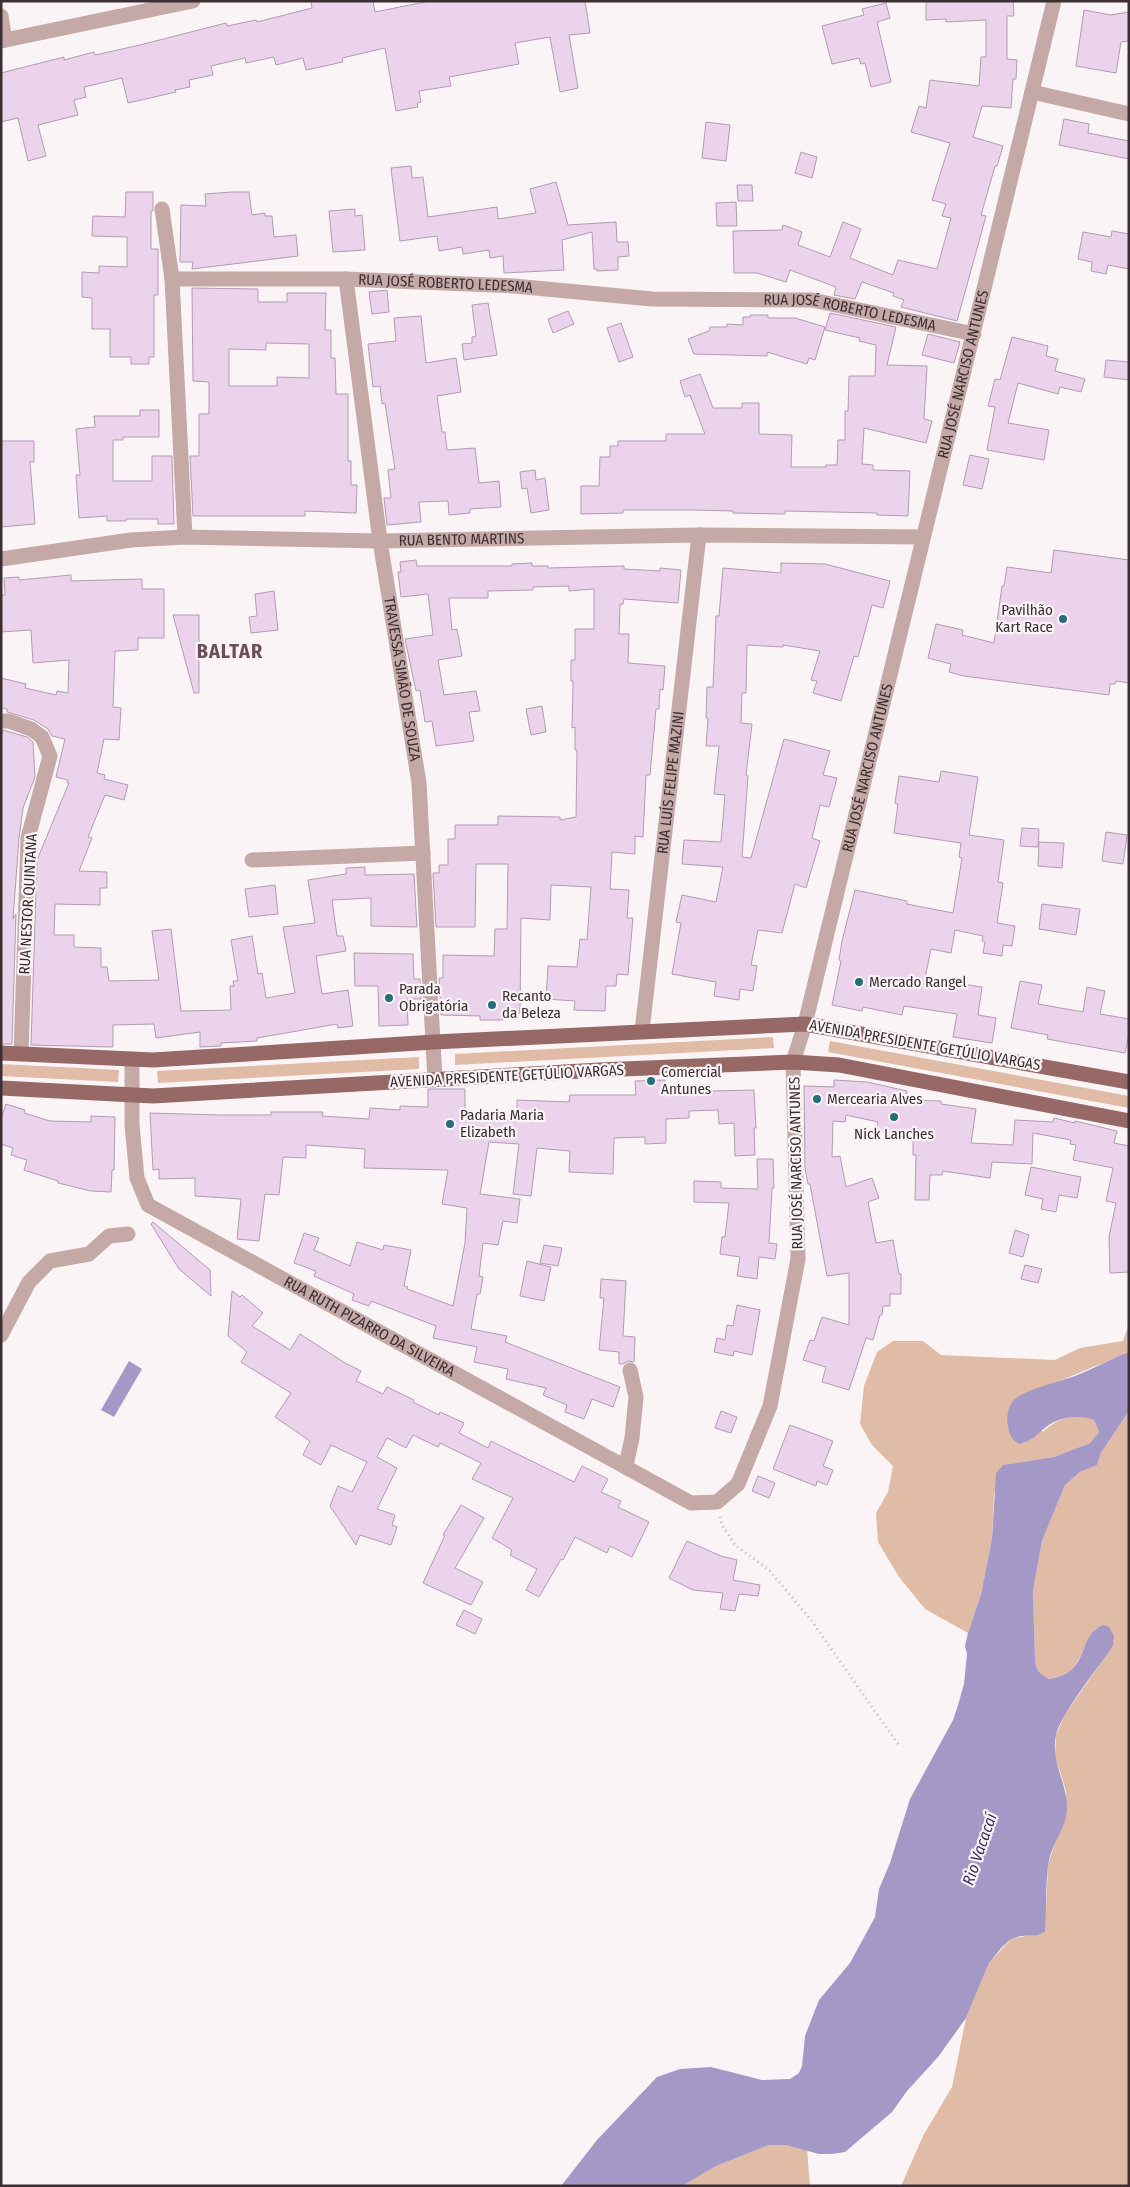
<svg xmlns="http://www.w3.org/2000/svg" width="1130" height="2187" font-family="'Fira Sans Condensed',sans-serif">
  <style>
    .green { fill: #e0bba5 }
    .water { fill: #a498c7 }
    .building { fill: #ebd3ec; stroke: #b29bb3; fill-rule: evenodd }
    .lines { fill: none; stroke-linecap: round; stroke-linejoin: round }
    .path { stroke: #bdb4b7; stroke-width: 3; stroke-dasharray: 1 4; stroke-linecap: butt }
    .minor { stroke: #c4a9a7; stroke-width: 15 }
    .major { stroke: #966966; stroke-width: 15 }
    .poi-dot { fill: #256d78; stroke: #fbf4f6; stroke-width: 2 }
    .labels { text-anchor: middle; stroke-width: 4.5; stroke-linejoin: round; paint-order: stroke }
    .street-label { font-size: 15px; fill: #3c2f34; stroke: #fbf4f6 }
    .poi-label { font-size: 15px; fill: #3c2f34; stroke: #fbf4f6; text-anchor: start }
    .water-label { font-size: 16px; font-style: italic; fill: #3d2964; stroke: #fbf4f6 }
    .district-label { font-size: 20px; font-weight: bold; letter-spacing: 1px; fill: #6c4e5a; stroke: #fbf4f6 }
  </style>
  <rect width="100%" height="100%" fill="#fbf4f6"/>
  <g class="green">
    <path d="M773 1037 774 1048 455 1065V1054Z"/>
    <path d="M830 1041 1129 1096V1108L828 1052Z"/>
    <path d="M419 1057V1069L158 1083 157 1071Z"/>
    <path d="M1 1064 119 1070 118 1082 1 1076Z"/>
    <path d="M1129 1324V1352L1014 1400 1043 1432C1056 1419 1076 1412 1094 1420L1099 1432 1090 1443 1054 1457 1011 1464 994 1494 992 1540 981 1594 968 1633 925 1609 899 1577 878 1542 876 1513 888 1492 893 1466 872 1445 860 1424 864 1386 877 1352 893 1341H923L941 1355 1055 1360 1080 1348 1123 1341Z"/>
    <path d="M1129 1411V2186H901L923 2136 952 2087 966 2018 989 1963 1011 1939 1045 1932 1048 1865 1057 1837 1062 1829 1066 1791 1055 1755 1056 1735 1065 1714 1113 1646 1097 1628C1076 1648 1086 1674 1049 1679 1040 1674 1036 1670 1035 1660L1033 1591 1042 1541 1065 1485 1080 1472 1097 1465 1101 1453Z"/>
    <path d="M769 2145H786L807 2149 810 2186H682L716 2166Z"/>
  </g>
  <g class="water">
    <path d="M1129 1352V1411L1101 1453 1097 1465 1080 1472 1065 1485 1042 1541 1033 1591 1035 1660C1036 1670 1040 1674 1049 1679 1092 1673 1075 1637 1103 1625L1109 1627 1114 1636 1113 1646C1099 1667 1061 1713 1056 1735 1050 1761 1068 1784 1067 1810 1066 1828 1053 1842 1049 1860 1045 1883 1047 1908 1045 1932L1037 1935 1021 1936 1011 1939 1002 1947 989 1963 966 2018 938 2057 907 2091 892 2112 845 2152 832 2154H819L786 2145H769L716 2166 682 2186H561L597 2140 657 2077 680 2069 711 2067 762 2080 790 2079 799 2073 802 2066 805 2036 819 2000 850 1963 875 1917 879 1889 890 1863 910 1799 953 1720 958 1705 964 1684 967 1654 965 1646 968 1633 981 1594 992 1539 996 1473 1003 1465 1054 1457 1090 1443 1099 1432 1094 1420C1083 1415 1064 1416 1052 1423 1038 1431 1039 1438 1020 1444 1012 1441 1009 1434 1008 1426 1006 1418 1008 1406 1014 1400 1024 1390 1061 1381 1075 1376 1093 1369 1110 1359 1129 1352Z"/>
    <path d="M129 1361 142 1369 114 1417 101 1410Z"/>
  </g>
  <g class="building">
    <path d="M311 1H373L375 12 430 1H585L590 33 569 35 578 88 560 92 550 37 515 43 519 64 449 77 451 86 419 91 421 102 417 103 418 107 396 111 385 48 342 58 343 62 306 70 303 58 276 65 274 57 246 63 245 58 211 66 213 75 189 80 190 87 175 90 176 92 128 103 122 78 84 87 86 97 74 100 78 115 38 125 46 156 28 161 18 118 1 122V73L64 57V60L94 52 95 55 140 45 226 23 227 26 256 20 257 22 312 8Z"/>
    <path d="M926 1H1013L1014 16H1007V59L1017 60 1016 79H1013L1011 108 982 106 973 137 1003 146 997 166H995L981 215 986 216 957 321 901 307 904 300 893 296 894 293 862 282 855 299 834 295 836 287 790 270 786 282 757 273H734L733 231 782 230 783 225 802 232 798 245 830 257 843 222 861 229 850 258 893 275 898 260 937 269 951 218 942 216 946 204 932 200 950 143 911 132 919 106 926 108 930 80 979 86 981 57H986V20L946 22V19L926 20Z"/>
    <path d="M886 3 890 18 877 22 891 82 871 87 865 63 861 64 859 58 832 64 822 26 864 15 862 9Z"/>
    <path d="M1084 10 1111 15 1129 12V41L1121 42 1116 73 1076 66Z"/>
    <path d="M1064 119 1089 124 1088 133 1129 141V159L1059 145Z"/>
    <path d="M706 122 730 125 726 161 702 158Z"/>
    <path d="M801 152 817 157 812 178 795 173Z"/>
    <path d="M411 166 412 178 423 177 428 217 497 207 498 219 536 213 530 189 556 182 568 225 616 222 617 242H628L629 256 618 257V270L597 271V269H594L592 232 562 240 564 270 504 273 503 256 490 258 489 250 463 254 462 247 439 251 437 236 400 241 391 168Z"/>
    <path d="M737 185H752L753 201H738Z"/>
    <path d="M126 192H153V211H151V249H158V295H154V357H149V364H131V357H110V329H92V298L82 297V272L99 273V266L127 267V237L92 236 93 216 125 217Z"/>
    <path d="M232 192H249L252 215 265 213V216H272L274 237 296 235 298 256 192 269 193 262H180L181 205 206 206 205 194Z"/>
    <path d="M736 202 737 226H717L716 203Z"/>
    <path d="M355 209V216L362 215 365 250 333 252 329 211Z"/>
    <path d="M1112 231 1129 234V269L1108 265 1106 274 1091 271 1092 262 1078 259 1083 232 1111 237Z"/>
    <path d="M192 288 258 289V302H287V293H326L325 330H331V358H335L336 394H348V461H351V485H357L356 513 305 511V516H193L190 456H199V414H209V382L193 381ZM266 343 309 344V378L277 377V386H229V349L266 350Z"/>
    <path d="M387 290 389 312 372 314 369 292Z"/>
    <path d="M488 303 497 355 464 360 462 344 472 343V337L476 336 472 305Z"/>
    <path d="M568 311 574 324 553 333 548 319Z"/>
    <path d="M830 313 896 327 887 365 927 366 924 419 932 421 926 443 864 428 862 464 873 465V470L910 471 908 516 877 515V513L785 511V514L733 513V511L693 510H623V513L581 514V486H599L600 457H610V446H618V441H666V434H705L690 395 685 397 680 381 700 374 713 408H742V403H759V434L792 435 791 467H826V465H837L838 440H845V411H848L849 376H875L876 345 859 341 860 338 825 330Z"/>
    <path d="M750 315H768V318H795L825 327 815 360 809 358 807 364 767 352V356L694 354 688 339 709 331 710 327H727V324L743 325V317H750Z"/>
    <path d="M421 316 426 363 456 358 461 392 437 396 442 432H445L447 450 475 448 479 483 499 481 501 507 470 509V513L449 515 448 501 419 502 421 522 387 525 384 498H391L388 470 395 469 385 403 382 404 380 386 373 387 368 344 396 341 394 318Z"/>
    <path d="M621 323 633 357 619 362 607 328Z"/>
    <path d="M928 334 960 342 954 363 922 355Z"/>
    <path d="M1012 337 1048 346 1046 356 1058 359 1055 371 1085 379 1081 392 1060 387 1058 394 1018 383 1008 423 1049 430 1044 460 987 450 995 407 988 406 995 379 1000 380Z"/>
    <path d="M1106 360 1129 362V380L1104 377Z"/>
    <path d="M140 410H159V437H123V440H113V481H152V456H172L174 524H158V519H126V521H107V516L79 518 76 475H80L76 429 95 427 94 416H140Z"/>
    <path d="M1 441H34V462H30L35 524 1 527Z"/>
    <path d="M970 455 989 459 982 489 963 485Z"/>
    <path d="M535 470 536 480 545 478 549 510 531 513 527 488 522 489 520 472Z"/>
    <path d="M1054 550 1129 560V683L1116 681 1115 684H1110L1109 695 964 676 949 672 951 664 928 658 936 624 963 630 962 635 994 643 1002 586H1004L1007 567 1051 573Z"/>
    <path d="M416 560 417 566H512V564L532 563V566H548V568L624 566V569L660 571V568L681 570 678 603 624 599 623 604H620L619 634H629L628 663 665 666 663 690 660 689 659 709H656L650 775H646L643 837 635 836V854L612 852 610 889 629 890 627 918H633L628 975 617 974 616 986H606L605 1011 574 1010 575 1001 546 999 548 966 577 967 580 939 587 940 591 887 551 885 550 920 521 918 520 1013 503 1012V1020H480V1016L441 1015 439 978H443V955L494 956 495 929H507L508 864H476L475 927H436L433 873H439V865H448V839H455V825H498V816L560 817V820L576 817 577 750H575V727L572 728 573 686V681H571V660H575V629H594V589L569 591V586L533 587V590L488 591V598H449L452 630 457 629 462 656 438 660 444 695 476 691 480 711 469 712 474 741 436 746 432 721 425 722 420 690 416 691 405 639 433 635 428 594 401 597 398 572H401L400 562Z"/>
    <path d="M781 563 825 564 890 581 883 608 872 605 858 657 854 656 841 701 813 693 817 681 811 680 820 651 783 645V647L747 645 746 693H742L741 723 752 724 746 775 748 776 742 857 751 858 784 739 830 751 823 775 837 778 829 807 820 805 812 838 820 841 806 888 795 884 782 933 758 930 751 965 757 966 753 991 740 989 739 1000 714 996 716 982 672 974 681 923 676 922 682 895 716 902 723 867 682 864 684 840 721 842 725 795 714 794 719 746H706L708 718H706L707 687H713L716 616H719L723 568 781 573Z"/>
    <path d="M71 575V581L142 579V589H164V638H138V650L115 651 113 707 121 708 119 740 104 739 97 773 105 775 104 779 128 785 124 800 105 795 88 837 92 838 79 871 107 872V888H100V905L55 904 54 935H74V947L101 948V967H107L109 981 159 980 152 931 171 929 181 1011 231 1010 230 986H234L233 981H238L231 940 252 936 258 974 262 973 266 998 295 993 283 927 315 923 308 880 346 874V868L365 867V875L414 874 417 927 371 926V898L332 900 337 936H343L346 951 316 956 322 994 348 990 353 1026 338 1028 337 1024 257 1038V1041L221 1043V1046L200 1047V1032L156 1038 154 1024 113 1025V1047L31 1045 37 860 69 783H67L68 780 56 777 65 739 52 736 48 729 34 720 7 712V709L1 708V678L26 684 25 688 56 695 57 691 68 693 69 660 33 663 31 630 1 632V595H5L4 578 19 577V580Z"/>
    <path d="M274 591 278 630 251 633 249 617 257 616 255 594Z"/>
    <path d="M173 615H199V693H194Z"/>
    <path d="M542 706 546 732 531 735 526 709Z"/>
    <path d="M3 730 27 737 33 742 35 777 23 808 19 838 13 919 16 914 12 1044H1V738Z"/>
    <path d="M941 771 978 777 969 835 1004 840 998 882 1003 883 997 923 1015 926 1012 946 1003 945 1002 956 983 953 985 942 982 941 983 936 955 930 951 953 931 949 925 978 982 987 978 1015 996 1018 992 1043 953 1037 957 1014 904 1006 902 1015 863 1007 862 1011 832 1005 841 961 839 960 842 941 855 890 907 901V904L953 913 962 858 959 857 961 843 894 833 898 804 895 803 899 776 939 782Z"/>
    <path d="M1022 828 1039 829 1038 847 1020 846Z"/>
    <path d="M1106 832 1127 835 1123 864 1102 861Z"/>
    <path d="M1039 842 1064 843 1062 868 1038 866Z"/>
    <path d="M275 885 278 914 249 917 245 889Z"/>
    <path d="M1042 904 1080 909 1076 935 1039 929Z"/>
    <path d="M354 953 413 954 414 979H420L421 999H407L408 1025 379 1026 378 986H355Z"/>
    <path d="M1020 981 1042 985 1038 1004 1083 1012 1087 987 1105 991 1100 1014 1129 1019V1034L1125 1053 1047 1039 1048 1035 1011 1028Z"/>
    <path d="M665 1080V1092L754 1090 756 1128H754L755 1155 735 1156 734 1123 719 1124 718 1110 689 1111V1118L666 1119V1143L645 1144V1137L614 1138 613 1174 569 1172 570 1151 537 1148 531 1196 513 1194 519 1144 489 1142 480 1194 520 1199 517 1223 503 1221 498 1245 483 1243 479 1276 483 1277 480 1294H477L471 1329 507 1336 505 1342 620 1387 613 1407 592 1399 584 1419 565 1412 567 1405 543 1395 546 1388 506 1379 508 1369 474 1362 477 1347 433 1338 436 1326 371 1301 369 1306 352 1300 354 1294 314 1276 316 1271 294 1263 304 1233 319 1238 314 1250 350 1266 357 1242 383 1250 384 1245 411 1250 404 1286 408 1287 407 1289 453 1306 465 1243 467 1208 442 1204 448 1170 364 1168 365 1149 306 1145V1158L283 1157 279 1195 265 1194 259 1241 237 1239 241 1199 195 1196V1178L159 1179V1169L153 1170 150 1113 219 1115H271V1112H323L322 1116 369 1119 370 1108 400 1110V1106L428 1107V1089H465V1116L517 1121V1100L569 1102 570 1095H636L635 1081Z"/>
    <path d="M834 1080 867 1082 907 1091 906 1100 941 1101V1104L976 1109 971 1143 1013 1145 1015 1120 1053 1122 1054 1118 1075 1123V1121L1117 1131 1114 1143 1129 1146V1272L1110 1273 1109 1237 1116 1203 1106 1201 1113 1168 1073 1160 1076 1145 1070 1144 1071 1140 1033 1133 1032 1164 992 1162 990 1178 943 1171 942 1175H930L929 1200H915L916 1155H913V1138L876 1130 878 1122 846 1115 845 1122 833 1121 832 1157 840 1156 846 1187 872 1178 879 1198 868 1202 876 1243 893 1240 899 1274H901V1294H890V1306H883L882 1315H880L873 1340 866 1338 849 1390 822 1382 826 1367 803 1360 810 1340 814 1341 822 1317 849 1325V1273L827 1276 810 1184H808L805 1168 804 1086 834 1087Z"/>
    <path d="M6 1104 25 1110 24 1113 50 1121 91 1122V1116L115 1117 114 1170H112L111 1192 91 1191 58 1183V1181L24 1170 27 1160 11 1155 13 1148 1 1144V1118Z"/>
    <path d="M757 1159H773L774 1188H772L769 1243 777 1244 775 1259 759 1257 757 1279 737 1276 740 1257 720 1254 722 1237H725L729 1203 694 1202V1181L721 1182V1188L758 1189Z"/>
    <path d="M1031 1167 1081 1177 1077 1198 1059 1195 1056 1212 1041 1209 1043 1199 1025 1195Z"/>
    <path d="M153 1222 210 1270 211 1296 179 1269 151 1224Z"/>
    <path d="M1015 1230 1029 1235 1023 1257 1009 1253Z"/>
    <path d="M544 1245 562 1248 558 1266 540 1263Z"/>
    <path d="M527 1261 551 1267 544 1301 520 1296Z"/>
    <path d="M1025 1265 1042 1269 1038 1283 1021 1279Z"/>
    <path d="M601 1279 626 1281 623 1336 635 1337 634 1362 628 1361 623 1364H619V1352L599 1350 604 1298H600Z"/>
    <path d="M232 1291 240 1297 242 1295 263 1313 252 1326 290 1350 300 1334 345 1363 361 1371 356 1381 383 1394 387 1387 414 1400 413 1402 439 1415 440 1412 464 1423 459 1433 488 1448 491 1441 574 1482 582 1466 608 1479 601 1492 621 1501 618 1507 649 1522 632 1557 610 1546 607 1553 575 1537 563 1560 561 1559 539 1597 526 1590 537 1569 510 1555 512 1550 492 1538 513 1498 472 1479 481 1463 440 1443 438 1447 413 1435 406 1448 387 1438 377 1457 397 1468 377 1509 395 1515 392 1525 397 1527 391 1545 360 1535 356 1545 330 1506 338 1486 352 1492 367 1462 331 1445 321 1465 303 1455 310 1441 275 1417 291 1393 241 1362 247 1352 228 1336Z"/>
    <path d="M737 1305 760 1310 752 1355 734 1351 733 1356 714 1352 717 1338 725 1340 727 1325 733 1326Z"/>
    <path d="M721 1411 737 1417 731 1433 715 1428Z"/>
    <path d="M790 1425 833 1441 823 1466 833 1470 827 1485 817 1481 816 1486 773 1469Z"/>
    <path d="M758 1476 775 1483 769 1498 752 1491Z"/>
    <path d="M461 1505 484 1518 455 1568 483 1582 471 1605 423 1583 445 1535H443Z"/>
    <path d="M687 1541 721 1556 737 1560 733 1580 760 1585 758 1596 739 1594 735 1611 720 1609 723 1593 693 1590 669 1578Z"/>
    <path d="M464 1610 482 1619 475 1634 456 1625Z"/>
  </g>
  <g class="lines">
    <path class="path" d="M720 1517 722 1525 735 1545 769 1570 811 1620 898 1744"/>
    <g class="minor">
      <path d="M1 16 5 40"/>
      <path d="M1 41 193 1"/>
      <path d="M1032 92 1129 114"/>
      <path d="M162 209 172 279"/>
      <path id="s1" d="M346 279 380 541 419 783 435 1080"/>
      <path id="s2" d="M185 537 172 279H346L514 286 652 299 812 300 974 334"/>
      <path id="s3" d="M1 559 131 540 185 537 380 541 699 535 923 537"/>
      <path d="M1 721H9L31 729 42 737 50 756 28 838 21 1054"/>
      <path d="M252 860 423 853"/>
      <path id="s4" d="M642 1031 699 535"/>
      <path id="s5" d="M132 1059V1125L137 1178 148 1205 691 1503 717 1502 738 1484 770 1406 798 1259 793 1062 805 1024 1054 1"/>
      <path d="M1 1335 29 1282 50 1261 89 1254 109 1236 128 1234"/>
      <path d="M626 1465 632 1438 636 1397 630 1370"/>
    </g>
    <g class="major">
      <path d="M1 1053 153 1060 434 1042 805 1024 1129 1082"/>
      <path d="M1 1088 153 1096 599 1070 793 1062 839 1065 1129 1121"/>
    </g>
  </g>
  <g class="poi-dot">
    <circle cx="1063" cy="619" r="5"/>
    <circle cx="859" cy="982" r="5"/>
    <circle cx="389" cy="998" r="5"/>
    <circle cx="492" cy="1005" r="5"/>
    <circle cx="651" cy="1081" r="5"/>
    <circle cx="817" cy="1099" r="5"/>
    <circle cx="894" cy="1117" r="5"/>
    <circle cx="450" cy="1124" r="5"/>
  </g>
  <g class="labels">
    <g class="street-label">
      <text dy="5" stroke="none"><textPath href="#s2" startOffset="532">RUA JOSÉ ROBERTO LEDESMA</textPath></text>
      <text dy="5" stroke="none"><textPath href="#s2" startOffset="938">RUA JOSÉ ROBERTO LEDESMA</textPath></text>
      <text dy="5" stroke="none"><textPath href="#s5" startOffset="1961">RUA JOSÉ NARCISO ANTUNES</textPath></text>
      <text dy="5" stroke="none"><textPath href="#s3" startOffset="462">RUA BENTO MARTINS</textPath></text>
      <text dy="5" stroke="none"><textPath href="#s1" startOffset="404">TRAVESSA SIMÃO DE SOUZA</textPath></text>
      <text dy="5" stroke="none"><textPath href="#s5" startOffset="1556">RUA JOSÉ NARCISO ANTUNES</textPath></text>
      <text dy="5" stroke="none"><textPath href="#s4" startOffset="250">RUA LUÍS FELIPE MAZINI</textPath></text>
      <text transform="translate(28 904) rotate(-87)" y="5">RUA NESTOR QUINTANA</text>
      <text transform="translate(925 1045) rotate(10)" y="5">AVENIDA PRESIDENTE GETÚLIO VARGAS</text>
      <text transform="translate(507 1076) rotate(-3)" y="5">AVENIDA PRESIDENTE GETÚLIO VARGAS</text>
      <text transform="translate(796 1163) rotate(-91)" y="5">RUA JOSÉ NARCISO ANTUNES</text>
      <text dy="5" stroke="none"><textPath href="#s5" startOffset="401">RUA RUTH PIZARRO DA SILVEIRA</textPath></text>
    </g>
    <g class="poi-label">
      <text x="1053" y="615" text-anchor="end">Pavilhão<tspan x="1053" dy="17">Kart Race</tspan></text>
      <text x="869" y="987">Mercado Rangel</text>
      <text x="399" y="994">Parada<tspan x="399" dy="17">Obrigatória</tspan></text>
      <text x="502" y="1001">Recanto<tspan x="502" dy="17">da Beleza</tspan></text>
      <text x="661" y="1077">Comercial<tspan x="661" dy="17">Antunes</tspan></text>
      <text x="827" y="1104">Mercearia Alves</text>
      <text x="460" y="1120">Padaria Maria<tspan x="460" dy="17">Elizabeth</tspan></text>
      <text x="894" y="1139" text-anchor="middle">Nick Lanches</text>
    </g>
    <g class="water-label">
      <text transform="translate(979 1849) rotate(-71)" y="6">Rio Vacacaí</text>
    </g>
    <g class="district-label">
      <text x="230" y="658">BALTAR</text>
    </g>
  </g>
  <rect width="1130" height="2187" fill="none" stroke="#3c2f34" stroke-width="5"/>
</svg>
